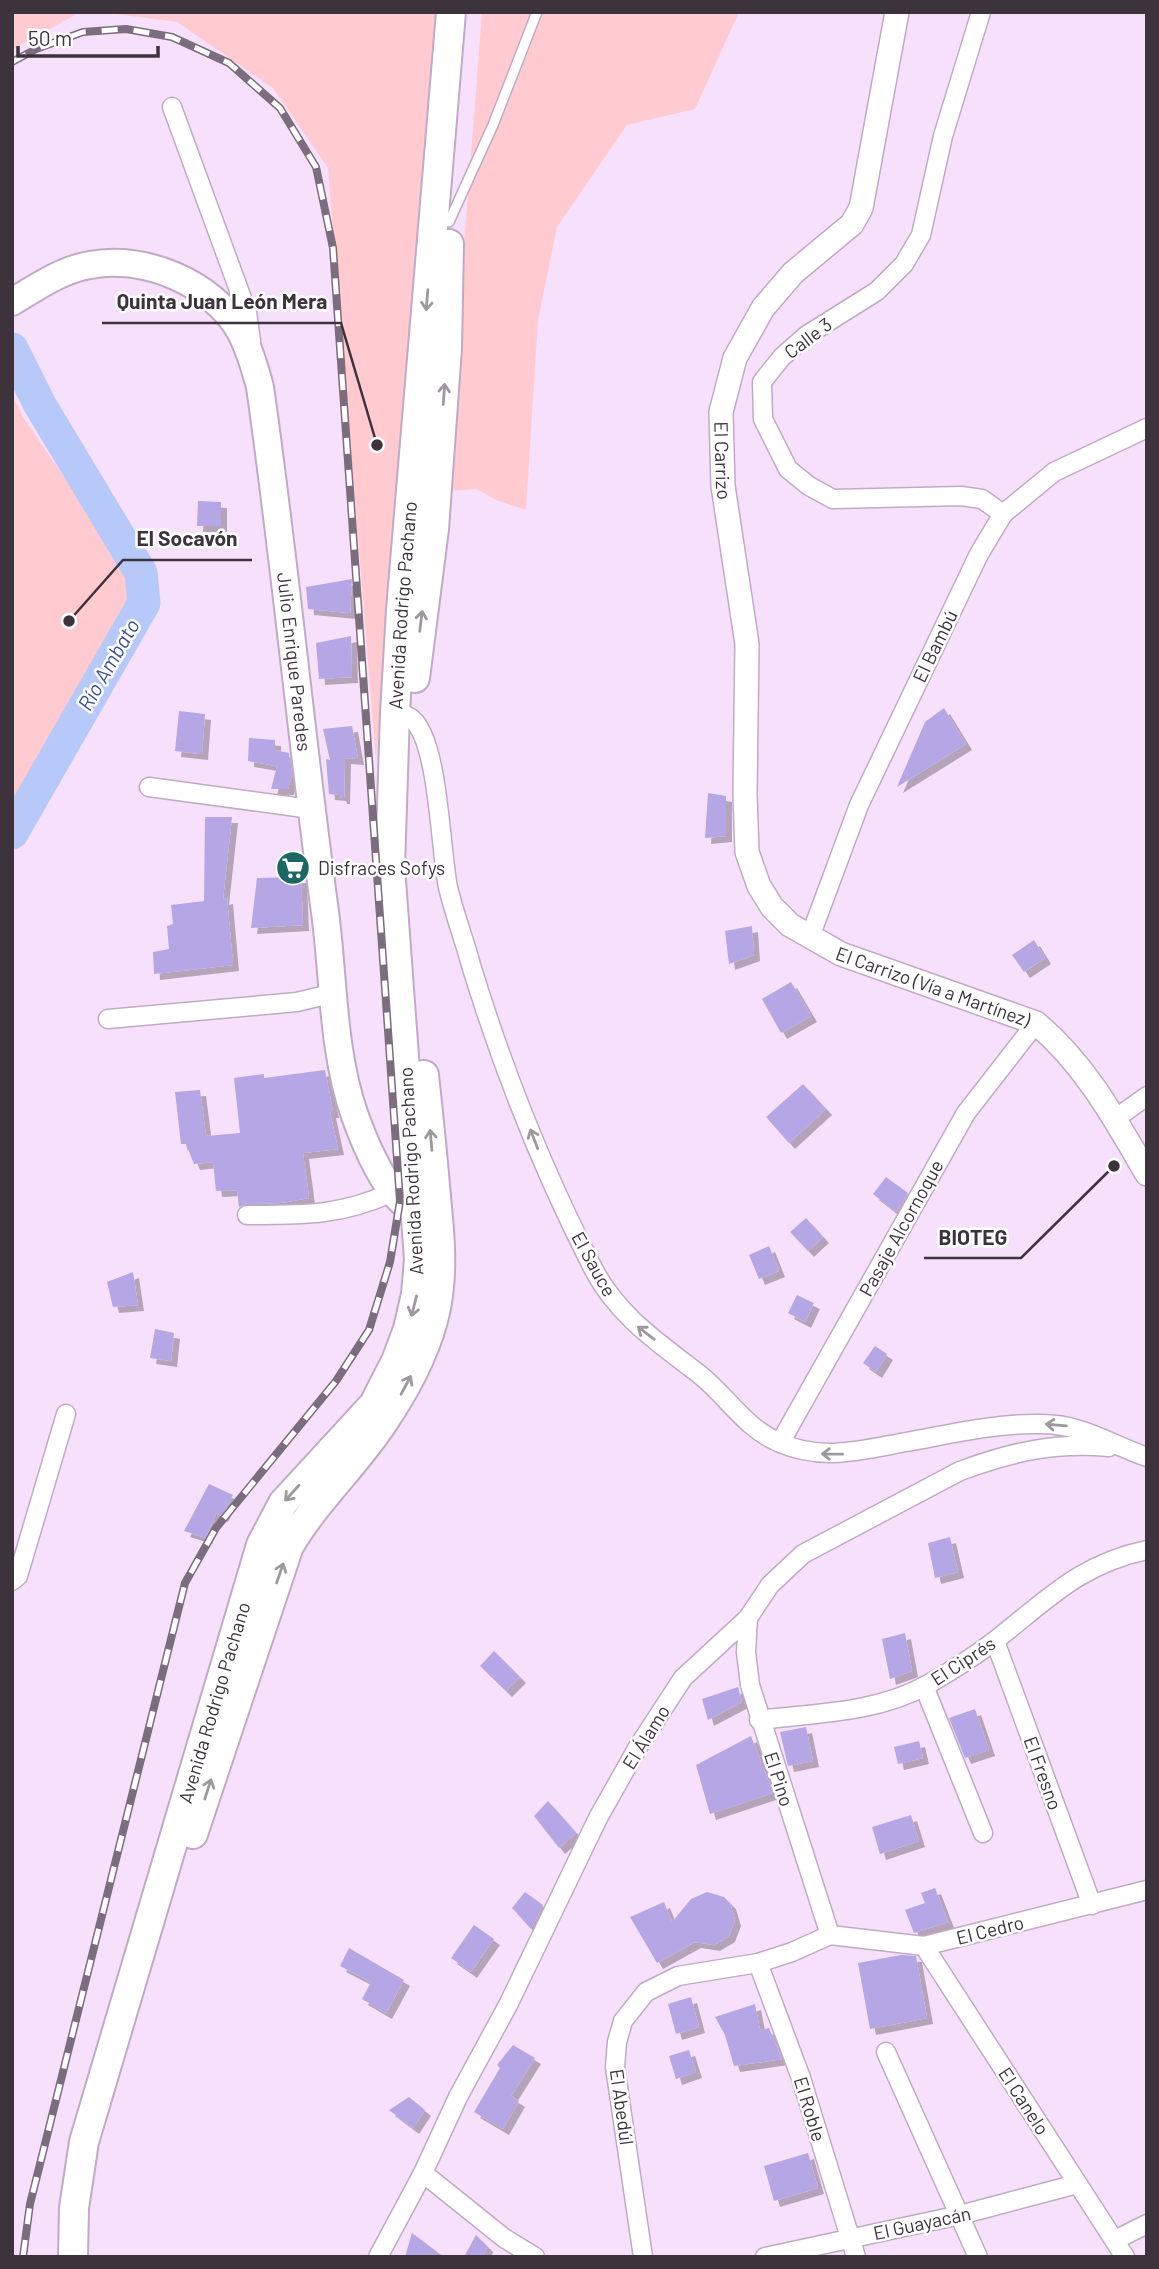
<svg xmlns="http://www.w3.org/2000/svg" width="1159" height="2269" font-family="Barlow,sans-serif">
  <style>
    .green { fill: #ffcbd0 }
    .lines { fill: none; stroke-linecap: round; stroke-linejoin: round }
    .river { stroke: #b6c9f9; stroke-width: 33 }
    .building { fill: #b5a7e5; filter: url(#shadow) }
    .service-casing { stroke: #c0abc5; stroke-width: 12 }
    .minor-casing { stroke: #c0abc5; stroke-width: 21 }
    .tertiary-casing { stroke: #c0abc5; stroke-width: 26 }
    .secondary-casing { stroke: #c0abc5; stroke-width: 30 }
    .primary-casing { stroke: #c0abc5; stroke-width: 32 }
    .service { stroke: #fff; stroke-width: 9 }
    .minor { stroke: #fff; stroke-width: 18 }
    .tertiary { stroke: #fff; stroke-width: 23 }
    .secondary { stroke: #fff; stroke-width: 26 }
    .primary { stroke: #fff; stroke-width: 28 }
    .rail-casing { stroke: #7b6d7d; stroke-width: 8 }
    .rail { stroke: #fff; stroke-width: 5; stroke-dasharray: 16; stroke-linecap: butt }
    .oneway { stroke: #9e999e }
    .labels { text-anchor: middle; stroke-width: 5; stroke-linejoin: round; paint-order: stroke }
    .street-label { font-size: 19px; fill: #3c333d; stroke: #fff }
    .poi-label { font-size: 19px; fill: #3c333d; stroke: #fff; text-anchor: start }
    .water-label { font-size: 21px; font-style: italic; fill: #3a5097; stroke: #fff }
    .leader { fill: none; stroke: #3c333d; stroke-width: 2.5 }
    .callout-dot { fill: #3c333d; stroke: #fff; stroke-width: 2.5 }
    .callout-label { font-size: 21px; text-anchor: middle; font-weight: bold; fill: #3c333d; stroke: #fff; stroke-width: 5; stroke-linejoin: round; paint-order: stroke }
  </style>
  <defs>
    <filter id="shadow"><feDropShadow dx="6" dy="6" stdDeviation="0" flood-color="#0004"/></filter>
  </defs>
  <rect width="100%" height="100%" fill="#f7e0fc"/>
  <g class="green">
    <path d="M12 12H80L12 50Z"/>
    <path d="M101 12H440L376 760 328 168 273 88 177 22Z"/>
    <path d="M482 12H739L695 109 627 125 557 227 538 320 526 510 496 500 477 489 445 491Z"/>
    <path d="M12 394 23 417 130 574 133 602 118 640 12 822Z"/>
  </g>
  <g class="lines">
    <path class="river" d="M12 349 40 405 141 573 144 603 12 833"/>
  </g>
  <g class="building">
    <path d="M198 501 221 502V526H197Z"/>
    <path d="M352 579 350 613 308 609 306 587Z"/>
    <path d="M351 636 352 677 319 679 316 643Z"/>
    <path d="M944 708 966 744 897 787 925 722Z"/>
    <path d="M179 711 205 714 202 754 175 751Z"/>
    <path d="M352 726 358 759 345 758 344 798H341L340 795 329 794 326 759 330 760 323 729Z"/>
    <path d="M249 738 275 740V750L289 753 292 774 288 789H271L277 766 248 761Z"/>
    <path d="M708 793 726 796V836L705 838Z"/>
    <path d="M205 817H232L223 899 227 898 233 965 154 974 153 952 169 949 167 926 173 924 171 905 204 901Z"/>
    <path d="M301 877 303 925 251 928 257 878Z"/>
    <path d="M752 926 754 955 729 964 725 931Z"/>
    <path d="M1034 940 1045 958 1024 972 1012 955Z"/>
    <path d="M791 982 811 1016 781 1033 762 999Z"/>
    <path d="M325 1070 333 1112H330L338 1149 303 1153 309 1198 281 1203 247 1204 239 1207 237 1190 216 1191 213 1162 194 1164 186 1144H181L175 1092 200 1090 206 1136 240 1133 234 1078 264 1074V1078Z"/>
    <path d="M803 1084 826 1109 789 1143 766 1117Z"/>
    <path d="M886 1177 908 1193 896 1212 873 1194Z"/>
    <path d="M806 1218 823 1237 808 1251 790 1232Z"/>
    <path d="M769 1246 779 1271 759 1279 749 1255Z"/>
    <path d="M133 1272 138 1305 113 1307 107 1282Z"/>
    <path d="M797 1295 814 1303 805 1322 788 1313Z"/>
    <path d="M155 1329 174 1333 171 1361 150 1358Z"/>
    <path d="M875 1346 887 1354 876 1372 863 1363Z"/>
    <path d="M209 1484 233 1495 222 1516 216 1513 206 1538 184 1531Z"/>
    <path d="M950 1537 958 1572 935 1578 928 1543Z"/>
    <path d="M905 1633 912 1671 890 1679 882 1639Z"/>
    <path d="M494 1651 520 1677 506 1691 480 1666Z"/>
    <path d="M738 1687 742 1702 708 1720 702 1699Z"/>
    <path d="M975 1709 989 1750 965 1758 949 1718Z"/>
    <path d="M806 1727 813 1761 788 1766 780 1732Z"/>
    <path d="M751 1736 773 1793 710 1814 696 1765Z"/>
    <path d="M919 1741 923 1758 898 1764 894 1747Z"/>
    <path d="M548 1801 576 1833 559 1848 534 1816Z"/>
    <path d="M911 1815 919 1841 880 1854 872 1827Z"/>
    <path d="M935 1888 948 1922 914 1933 905 1910 925 1903 921 1893Z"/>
    <path d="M525 1892 543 1905 531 1929 512 1908Z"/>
    <path d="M707 1892 724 1897 730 1903 735 1920 729 1936 714 1945 695 1942 657 1963 630 1917 664 1902 672 1922 691 1899Z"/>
    <path d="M474 1925 494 1939 471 1972 451 1958Z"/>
    <path d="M349 1948 404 1980 386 2013 362 1999 371 1982 340 1966Z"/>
    <path d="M901 1955 916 1956 927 2018 870 2029 858 1963Z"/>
    <path d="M691 1997 699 2027 676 2034 668 2004Z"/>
    <path d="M755 2004 760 2030 769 2028 782 2059 734 2066 725 2035 715 2017Z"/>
    <path d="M513 2045 535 2058 511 2096 519 2101 503 2129 474 2112 500 2068 497 2065Z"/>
    <path d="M689 2050 696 2072 676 2079 669 2056Z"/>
    <path d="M409 2097 425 2110 413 2128 389 2110Z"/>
    <path d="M808 2153 818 2188 774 2201 764 2166Z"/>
    <path d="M412 2233 444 2257H405Z"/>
    <path d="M476 2235 487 2246 483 2257H464Z"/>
  </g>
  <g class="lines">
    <g class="service-casing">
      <path id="service" d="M449 222 493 125 537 12"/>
    </g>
    <g class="minor-casing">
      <g id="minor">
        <path d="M981 12 943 136 921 235 904 264 877 291 807 335 782 357 762 382 763 419 788 469 809 486 833 499 961 496 982 499 1003 514"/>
        <path d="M172 107 247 312 251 341"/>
        <path d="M395 713C400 714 408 715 412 719 439 742 440 849 448 887 454 913 464 939 471 965 503 1070 544 1173 594 1270 618 1316 659 1343 699 1374 727 1396 744 1427 778 1442 822 1462 862 1450 906 1442 951 1434 995 1423 1041 1424 1083 1424 1109 1444 1147 1457"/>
        <path d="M149 787 311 809"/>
        <path d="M810 937 859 805 979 554 1003 514 1054 472 1147 428"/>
        <path d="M108 1019 297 1002 334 993"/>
        <path d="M1115 1119 1147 1096"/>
        <path d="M247 1215C304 1215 340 1216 393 1192"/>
        <path d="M780 1443 966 1113 1036 1023"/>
        <path d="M12 1581 18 1576 66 1414"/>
        <path d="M748 1618 746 1652 750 1685 830 1935"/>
        <path d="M995 1641 1092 1905"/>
        <path d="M924 1686 983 1833"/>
        <path d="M759 1720C815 1713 875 1713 925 1686 950 1672 975 1656 997 1639 1048 1599 1080 1564 1147 1550"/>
        <path d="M924 1946 1125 2257"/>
        <path d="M758 1963 801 2078 856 2257"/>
        <path d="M886 2052 978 2257"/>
        <path d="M423 2173 504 2238 535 2257"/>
        <path d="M1115 2240 1147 2224"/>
        <path d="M378 2257 423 2173 458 2097 508 2005 598 1818 638 1747 683 1678 748 1618 770 1585 803 1554 960 1471C1011 1452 1055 1442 1109 1447"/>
        <path d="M643 2257 615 2067 617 2042 623 2021 646 1992 678 1976 758 1963 792 1952 830 1935 924 1946 1147 1890"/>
        <path d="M765 2257 960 2215 1077 2184"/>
      </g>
    </g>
    <g class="tertiary-casing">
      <g id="tertiary">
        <path id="s1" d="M897 12 861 208 852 224 793 273 763 308 735 358 721 412 723 486 747 644 745 794 747 852 759 886 772 907 790 925 841 954 1036 1023C1085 1064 1115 1119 1147 1174"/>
      </g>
    </g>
    <g class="secondary-casing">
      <g id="secondary">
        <path id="s2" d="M12 302C37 287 61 270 90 265 143 254 213 283 240 331 249 348 255 368 260 387 285 561 301 737 325 912 334 979 332 1051 355 1116 364 1141 381 1181 400 1200 404 1205 411 1208 416 1213L432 1210"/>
      </g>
    </g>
    <g class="primary-casing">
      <g id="primary">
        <path d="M415 678 434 529 447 348 449 244"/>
        <path d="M193 1834 289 1546C318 1497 359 1462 388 1415 409 1383 428 1346 436 1308 444 1268 439 1227 435 1186 432 1149 428 1112 424 1075"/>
        <path id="s3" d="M73 2257 74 2208 84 2142 261 1545 283 1503 374 1404 396 1361 408 1329 416 1294 419 1259 390 867 395 713 401 610 451 12"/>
      </g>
    </g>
    <use href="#service" class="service"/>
    <use href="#minor" class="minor"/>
    <use href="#tertiary" class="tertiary"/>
    <use href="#secondary" class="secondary"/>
    <use href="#primary" class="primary"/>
    <g class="rail-casing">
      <path id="rail" d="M12 62 36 49 83 32 126 29 172 37 229 63 280 108 316 167 333 248 400 1201 390 1262 369 1330 336 1381 216 1528 185 1583 30 2204 23 2257"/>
    </g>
    <use href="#rail" class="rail"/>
  </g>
  <defs><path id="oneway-shaft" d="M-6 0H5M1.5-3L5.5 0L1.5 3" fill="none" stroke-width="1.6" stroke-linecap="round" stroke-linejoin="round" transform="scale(1.75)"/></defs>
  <g class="oneway">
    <use href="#oneway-shaft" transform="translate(427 300) rotate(95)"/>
    <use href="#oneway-shaft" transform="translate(444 394) rotate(-86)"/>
    <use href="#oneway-shaft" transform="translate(421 621) rotate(-83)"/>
    <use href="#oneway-shaft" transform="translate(534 1139) rotate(-111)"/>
    <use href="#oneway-shaft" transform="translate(431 1140) rotate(-95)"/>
    <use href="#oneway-shaft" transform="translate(414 1306) rotate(104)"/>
    <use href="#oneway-shaft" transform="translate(646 1333) rotate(-142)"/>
    <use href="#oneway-shaft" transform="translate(406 1385) rotate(-62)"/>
    <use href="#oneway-shaft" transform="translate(1056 1425) rotate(-175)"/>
    <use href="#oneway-shaft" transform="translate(832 1454) rotate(-179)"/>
    <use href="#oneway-shaft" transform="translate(292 1493) rotate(132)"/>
    <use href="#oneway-shaft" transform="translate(280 1573) rotate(-71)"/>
    <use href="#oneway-shaft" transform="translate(208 1789) rotate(-72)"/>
  </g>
  <defs>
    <g id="supermarket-disc" transform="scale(1.75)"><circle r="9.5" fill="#1b6764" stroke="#fff"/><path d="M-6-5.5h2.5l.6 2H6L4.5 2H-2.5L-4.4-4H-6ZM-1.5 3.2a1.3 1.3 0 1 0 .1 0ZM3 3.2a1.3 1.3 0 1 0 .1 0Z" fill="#fff"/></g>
  </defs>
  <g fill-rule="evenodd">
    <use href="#supermarket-disc" x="293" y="868"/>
  </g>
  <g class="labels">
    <g class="street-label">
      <text transform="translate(808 338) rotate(-37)" y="7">Calle 3</text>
      <text dy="7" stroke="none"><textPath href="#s1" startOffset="502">El Carrizo</textPath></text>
      <text dy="7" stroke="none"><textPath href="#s3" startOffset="1729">Avenida Rodrigo Pachano</textPath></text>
      <text transform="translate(935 646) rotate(-64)" y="7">El Bambú</text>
      <text dy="7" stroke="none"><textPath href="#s2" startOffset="597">Julio Enrique Paredes</textPath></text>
      <text dy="7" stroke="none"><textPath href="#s1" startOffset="1138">El Carrizo (Vía a Martínez)</textPath></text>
      <text transform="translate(411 1171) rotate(-93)" y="7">Avenida Rodrigo Pachano</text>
      <text transform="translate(901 1228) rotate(-61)" y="7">Pasaje Alcornoque</text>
      <text transform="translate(594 1264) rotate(61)" y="7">El Sauce</text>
      <text transform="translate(963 1661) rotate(-33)" y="7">El Ciprés</text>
      <text dy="7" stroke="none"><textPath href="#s3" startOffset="574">Avenida Rodrigo Pachano</textPath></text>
      <text transform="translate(646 1737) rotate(-58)" y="7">El Álamo</text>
      <text transform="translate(1043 1773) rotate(70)" y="7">El Fresno</text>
      <text transform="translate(779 1779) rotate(72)" y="7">El Pino</text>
      <text transform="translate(990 1930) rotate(-14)" y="7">El Cedro</text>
      <text transform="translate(1024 2101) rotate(57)" y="7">El Canelo</text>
      <text transform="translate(622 2107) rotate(82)" y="7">El Abedúl</text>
      <text transform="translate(810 2109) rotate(73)" y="7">El Roble</text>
      <text transform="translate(922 2223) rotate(-12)" y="7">El Guayacán</text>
    </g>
    <g class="poi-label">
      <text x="318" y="875">Disfraces Sofys</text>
    </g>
    <g class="water-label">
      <text transform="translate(109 665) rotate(-60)" y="7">Río Ambato</text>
    </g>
  </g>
  <path class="leader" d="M377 445L341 323H102M69 621L123 560H252M1114 1166L1021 1258H924"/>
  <g class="callout-dot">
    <circle cx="377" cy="445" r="7"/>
    <circle cx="69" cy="621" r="7"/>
    <circle cx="1114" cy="1166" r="7"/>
  </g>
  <g class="callout-label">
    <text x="222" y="309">Quinta Juan León Mera</text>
    <text x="187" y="546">El Socavón</text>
    <text x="973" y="1245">BIOTEG</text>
  </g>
  <rect width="1159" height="2269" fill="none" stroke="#3c333d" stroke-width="28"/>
  <path d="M18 46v10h140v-10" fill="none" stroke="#3c333d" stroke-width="3.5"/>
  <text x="28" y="46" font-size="21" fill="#3c333d" stroke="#ffffff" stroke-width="5" paint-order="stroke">50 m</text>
</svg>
